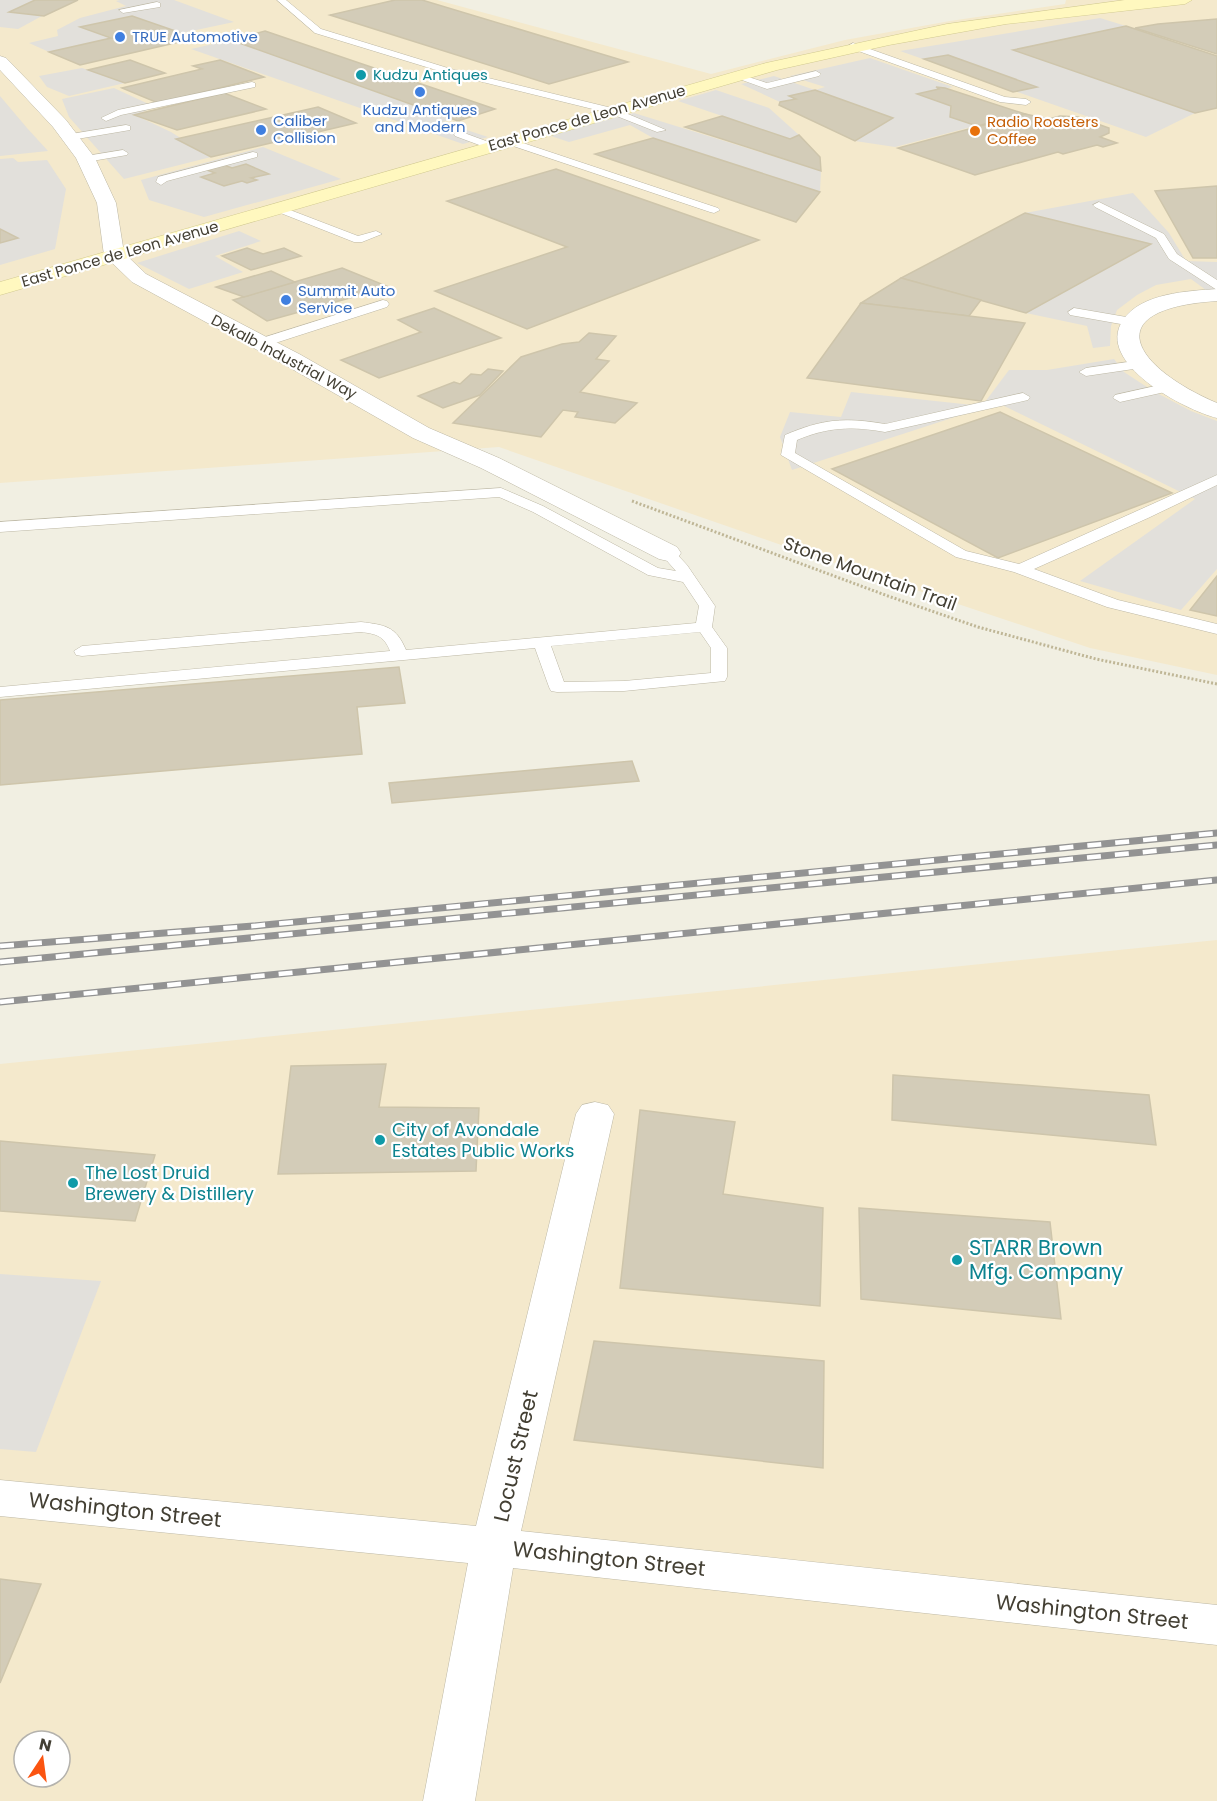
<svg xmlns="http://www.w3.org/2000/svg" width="1217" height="1801" font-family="Poppins,sans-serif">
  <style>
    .commercial { fill: #f4e9cc; fill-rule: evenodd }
    .parking { fill: #e2e0db }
    .building { fill: #d3ccb8; stroke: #cec5ab; stroke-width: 1.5 }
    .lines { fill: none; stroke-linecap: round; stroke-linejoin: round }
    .service-casing { stroke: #bdb8a5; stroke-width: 1 }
    .minor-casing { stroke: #bdb8a5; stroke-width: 1 }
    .secondary-casing { stroke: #d2ca91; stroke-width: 1 }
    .path { stroke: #bfb696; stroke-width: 3; stroke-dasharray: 2 2; stroke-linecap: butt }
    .service { fill: #fff; fill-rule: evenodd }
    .minor { fill: #fff; fill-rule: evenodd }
    .secondary { fill: #fff8bf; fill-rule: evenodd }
    .rail-casing { stroke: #939393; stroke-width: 7 }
    .rail { stroke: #fff; stroke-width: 4.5; stroke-dasharray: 14; stroke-linecap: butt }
    .shop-dot { fill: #3f7fe0; stroke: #fff; stroke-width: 2 }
    .culture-dot { fill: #0f9aa8; stroke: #fff; stroke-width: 2 }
    .food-dot { fill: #e8710a; stroke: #fff; stroke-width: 2 }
    .labels { text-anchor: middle; stroke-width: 4.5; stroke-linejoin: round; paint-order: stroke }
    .far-shop-label { font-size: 15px; fill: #366cbe; stroke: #fff; text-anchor: start }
    .far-culture-label { font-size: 15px; fill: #0d838f; stroke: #fff; text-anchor: start }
    .far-street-label { font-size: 15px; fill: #433f33; stroke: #fff }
    .far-food-label { font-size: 15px; fill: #c56008; stroke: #fff; text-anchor: start }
    .street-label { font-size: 18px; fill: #433f33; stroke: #fff }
    .culture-label { font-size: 18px; fill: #0d838f; stroke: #fff; text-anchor: start }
    .near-culture-label { font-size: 21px; fill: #0d838f; stroke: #fff; text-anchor: start }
    .near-street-label { font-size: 21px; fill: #433f33; stroke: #fff }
  </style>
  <rect width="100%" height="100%" fill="#f1efe2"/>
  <g class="commercial">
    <path d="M0 0H437L711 74 845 40 950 21 1065 4 1066 0H1217V675L1090 648 784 546 499 447 0 483Z"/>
    <path d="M1217 940V1801H0V1064ZM24 1741H60V1777H24Z"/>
  </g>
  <g class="parking">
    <path d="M0 0H35L10 12 42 16 18 29 0 27Z"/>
    <path d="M120 0H174L234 22 182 33 132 16 81 27 111 38 49 52 29 43 58 36 57 30 80 18 126 6 116 1Z"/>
    <path d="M1100 18 1126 26 1015 50 1195 113 1146 137 900 51Z"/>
    <path d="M231 40 451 119 442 122 488 137 463 144 191 49Z"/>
    <path d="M870 58 953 87 918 94 951 106V117L975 126 895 147 855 141 892 118 815 90 791 96 796 99 780 102 741 84 774 76 815 90 825 87 790 76Z"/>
    <path d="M82 68 125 83 69 96 47 87 39 76Z"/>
    <path d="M114 88 155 107 135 115 171 132 211 157 124 179 69 117 62 99Z"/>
    <path d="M716 90 769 108 799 135 790 139 678 101Z"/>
    <path d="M0 96 27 128 48 151 0 156Z"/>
    <path d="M634 113 821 171 820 192 653 138 630 125 569 142 548 135Z"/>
    <path d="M263 147 341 179 204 217 149 200 141 180Z"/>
    <path d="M13 158 18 162 47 160 66 189 55 249 0 265V159Z"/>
    <path d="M1133 193 1169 233 1186 261 1217 262V290H1206L1191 279 1156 285 1137 295 1117 310 1111 326 1110 346 1093 348 1087 326 1026 313 1144 243 1025 213Z"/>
    <path d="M239 231 261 241 215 256 243 272 189 289 137 263Z"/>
    <path d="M1114 359 1124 372 1153 391 1191 411 1217 421V569L1181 610 1080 581 1195 499 998 403 792 470 780 437 790 412 841 417 851 392 982 406 1009 370H1047Z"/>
    <path d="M0 1274 101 1281 36 1452 0 1449Z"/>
  </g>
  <g class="building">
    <path d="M35 0H78L44 16 9 12Z"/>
    <path d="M395 0H422L628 62 549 84 330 15Z"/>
    <path d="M132 16 196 38 80 65 49 52 111 38 80 27Z"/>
    <path d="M1217 19V54L1135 28 1158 24Z"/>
    <path d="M1126 26 1217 56V108L1195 113 1013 50Z"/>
    <path d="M265 31 495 109 458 121 231 40Z"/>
    <path d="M948 55 1037 87 1013 92 924 59Z"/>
    <path d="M130 60 165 73 125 83 88 70Z"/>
    <path d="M220 60 264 77 158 103 122 88 202 69 193 66Z"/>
    <path d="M936 87 945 88 1025 114 977 126 950 117 951 106 917 94 939 89Z"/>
    <path d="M815 90 893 118 855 141 779 105 780 102 796 99 789 96Z"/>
    <path d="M224 93 266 109 177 130 134 115Z"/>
    <path d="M318 107 356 123 211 157 176 139Z"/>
    <path d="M1025 114 1049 119 1060 116 1078 117 1109 128V133L1100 137 1117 143 1103 147 1097 145 1063 154 1058 152 975 175 898 148Z"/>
    <path d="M722 116 790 139 799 135 820 157 821 171 685 127Z"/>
    <path d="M653 138 820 192 796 222 595 154Z"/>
    <path d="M216 162 232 168 246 164 269 174 251 178 257 180 247 183 242 181 224 186 201 177 215 173 199 167Z"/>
    <path d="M556 169 759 240 527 329 435 291 567 247 447 201Z"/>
    <path d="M1217 186V258H1193L1155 191Z"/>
    <path d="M1025 213 1151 244 1026 313 901 278Z"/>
    <path d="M0 229 18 238 0 243Z"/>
    <path d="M247 248 263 254 284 248 301 256 251 270 222 256Z"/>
    <path d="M342 268 389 287 267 321 233 300Z"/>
    <path d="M271 271 295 282 244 297 216 287Z"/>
    <path d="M901 278 981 300 969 316 861 303Z"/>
    <path d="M861 303 969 316 1025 323 981 401 807 378Z"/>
    <path d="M434 308 501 338 379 378 341 360 421 332 398 320Z"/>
    <path d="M589 333 616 336 596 359 609 361 580 392 637 403 615 423 575 417 578 412 563 410 541 437 453 423 521 357 562 344 579 342Z"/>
    <path d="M488 369 503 371 480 395 443 408 418 396 454 382 460 384 471 374 481 375Z"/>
    <path d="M1000 412 1172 493 998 558 832 469Z"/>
    <path d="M1217 576V616L1190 610Z"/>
    <path d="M399 667 405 703 357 707 362 754 0 785V700Z"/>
    <path d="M632 761 639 781 392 803 389 783Z"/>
    <path d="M386 1064 379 1107 479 1108 476 1171 278 1174 291 1066Z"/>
    <path d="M893 1075 1149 1095 1156 1145 892 1120Z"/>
    <path d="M640 1110 735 1122 723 1194 823 1208 820 1306 620 1288Z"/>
    <path d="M0 1141 155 1155 135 1221 0 1211Z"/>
    <path d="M859 1208 1050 1222 1061 1319 861 1299Z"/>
    <path d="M594 1341 824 1361 823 1468 574 1440Z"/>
    <path d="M0 1579 41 1584 0 1683Z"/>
  </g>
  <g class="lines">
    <g class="service-casing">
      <g id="service">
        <path d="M277 0H286L321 29 451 69 616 109 666 130 657 132 609 113 446 73 315 33Z"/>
        <path d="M157 2 160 3V7L123 13 119 10Z"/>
        <path d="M853 43 1005 97 1026 99 1031 102 1026 105 1000 102 850 48 848 46Z"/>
        <path d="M816 71 821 74 819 76 767 89 731 76 736 73 767 83Z"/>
        <path d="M252 82 255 83V87L121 115 106 121 101 118 118 110Z"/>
        <path d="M126 125 130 126V130L71 140 66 137 71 134Z"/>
        <path d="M459 131 494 144 495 146 490 149 455 136 454 134Z"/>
        <path d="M508 138 718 208 720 210 714 213 710 212 504 143 503 141Z"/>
        <path d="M123 150 128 153 127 155 86 162 81 159 86 156Z"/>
        <path d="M253 152 257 153V157L167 181 161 185 156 182 158 177Z"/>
        <path d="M1099 202 1164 234 1177 254 1217 280V290L1169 259 1156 238 1095 207 1093 205Z"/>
        <path d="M277 205 358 236 376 231 382 234 362 242H354L273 210V206Z"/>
        <path d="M383 300 387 301 389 304 387 307 266 346 261 347 255 343 256 340Z"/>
        <path d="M1074 308 1132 318 1138 322 1132 326 1070 315 1068 312Z"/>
        <path d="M1142 360 1149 364 1147 367 1086 376 1079 372 1086 368Z"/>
        <path d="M1169 383 1176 387 1174 390 1120 402 1113 398 1115 395Z"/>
        <path d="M1023 393 1030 397 1028 400 885 432C852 426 828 427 797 440L795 453 966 551 1019 564 1217 475V485L1148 518 1034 569 1118 600 1217 624V634L1107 607 1014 572 956 557 781 455 785 435C822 419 845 417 885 424Z"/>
        <path d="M501 488 543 506 658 568 676 571 660 553 663 550H673L687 565 715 606 712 627 727 648V677L725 681 624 691 557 692 551 691 549 687 535 648 0 697V687L390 651C384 636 377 634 361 632L82 656 76 655 74 651 82 646 361 622C385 625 396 626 406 650L696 623 699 606 683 582 648 575 533 512 499 497 0 532V522ZM700 632 711 648V673L624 681 564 682 551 646Z"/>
      </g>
    </g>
    <g class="minor-casing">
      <g id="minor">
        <path d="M0 56 6 58 66 120 95 158 116 203 124 253 146 274 301 355 429 428 499 458 677 547 681 553 677 559 668 561 659 559 481 468 413 438 285 365 132 282 104 255 97 203 76 158 53 127 0 70Z"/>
        <path d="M1217 289V301C1094 309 1135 368 1217 403V418C1185 410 1094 363 1123 320 1141 293 1188 291 1217 289Z"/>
        <path d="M595 1102 608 1105 614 1114 521 1531 1217 1605V1645L513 1568 475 1801H423L468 1563 0 1516V1480L476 1526 576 1114 582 1105Z"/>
      </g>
    </g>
    <g class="secondary-casing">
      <path id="secondary" d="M1125 0H1192L1185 4 1006 24 889 45 777 70 0 295V282L766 63 947 24Z"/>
    </g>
    <path class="path" d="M632 501 888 596 978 627 1096 659 1217 684"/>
    <use href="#service" class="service"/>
    <use href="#minor" class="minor"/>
    <use href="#secondary" class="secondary"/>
    <g class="rail-casing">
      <g id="rail">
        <path d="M0 946 253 926 1217 833"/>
        <path d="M0 962 1217 845"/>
        <path d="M0 1002 1217 880"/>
      </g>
    </g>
    <use href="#rail" class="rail"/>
  </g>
  <g class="shop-dot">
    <circle cx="120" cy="37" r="6"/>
    <circle cx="420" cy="92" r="6"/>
    <circle cx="261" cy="130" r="6"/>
    <circle cx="286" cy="300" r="6"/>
  </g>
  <g class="culture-dot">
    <circle cx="361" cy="75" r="6"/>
    <circle cx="380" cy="1140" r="6"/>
    <circle cx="73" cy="1183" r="6"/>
    <circle cx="957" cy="1260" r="6"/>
  </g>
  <circle class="food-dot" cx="975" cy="131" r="6"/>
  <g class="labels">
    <g class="far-shop-label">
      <text x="132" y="42">TRUE Automotive</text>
      <text x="420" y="115" text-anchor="middle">Kudzu Antiques<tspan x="420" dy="17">and Modern</tspan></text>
      <text x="273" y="126">Caliber<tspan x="273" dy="17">Collision</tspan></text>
      <text x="298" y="296">Summit Auto<tspan x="298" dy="17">Service</tspan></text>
    </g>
    <g class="far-culture-label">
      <text x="373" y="80">Kudzu Antiques</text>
    </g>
    <g class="far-street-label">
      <text transform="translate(587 118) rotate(-16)" y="5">East Ponce de Leon Avenue</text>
      <text transform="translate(120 254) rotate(-16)" y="5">East Ponce de Leon Avenue</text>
      <text transform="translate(284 357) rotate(28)" y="5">Dekalb Industrial Way</text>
    </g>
    <g class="far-food-label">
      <text x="987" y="127">Radio Roasters<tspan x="987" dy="17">Coffee</tspan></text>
    </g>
    <g class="street-label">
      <text transform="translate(870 574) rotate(20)" y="6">Stone Mountain Trail</text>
    </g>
    <g class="culture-label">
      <text x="392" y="1136">City of Avondale<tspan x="392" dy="21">Estates Public Works</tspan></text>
      <text x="85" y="1179">The Lost Druid<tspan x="85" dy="21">Brewery &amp; Distillery</tspan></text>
    </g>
    <g class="near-culture-label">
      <text x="969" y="1255">STARR Brown<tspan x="969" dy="24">Mfg. Company</tspan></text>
    </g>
    <g class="near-street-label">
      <text transform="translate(516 1456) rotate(-77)" y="7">Locust Street</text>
      <text transform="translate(125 1510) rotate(6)" y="7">Washington Street</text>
      <text transform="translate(609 1559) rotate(6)" y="7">Washington Street</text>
      <text transform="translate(1092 1612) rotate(6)" y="7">Washington Street</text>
    </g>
  </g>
  <g transform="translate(42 1759) rotate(13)"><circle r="28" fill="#ffffff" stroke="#b4b2ad" stroke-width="1.5"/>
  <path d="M0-4.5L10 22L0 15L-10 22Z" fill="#fb5410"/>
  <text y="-9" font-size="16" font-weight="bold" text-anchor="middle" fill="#433f33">N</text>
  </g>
</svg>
